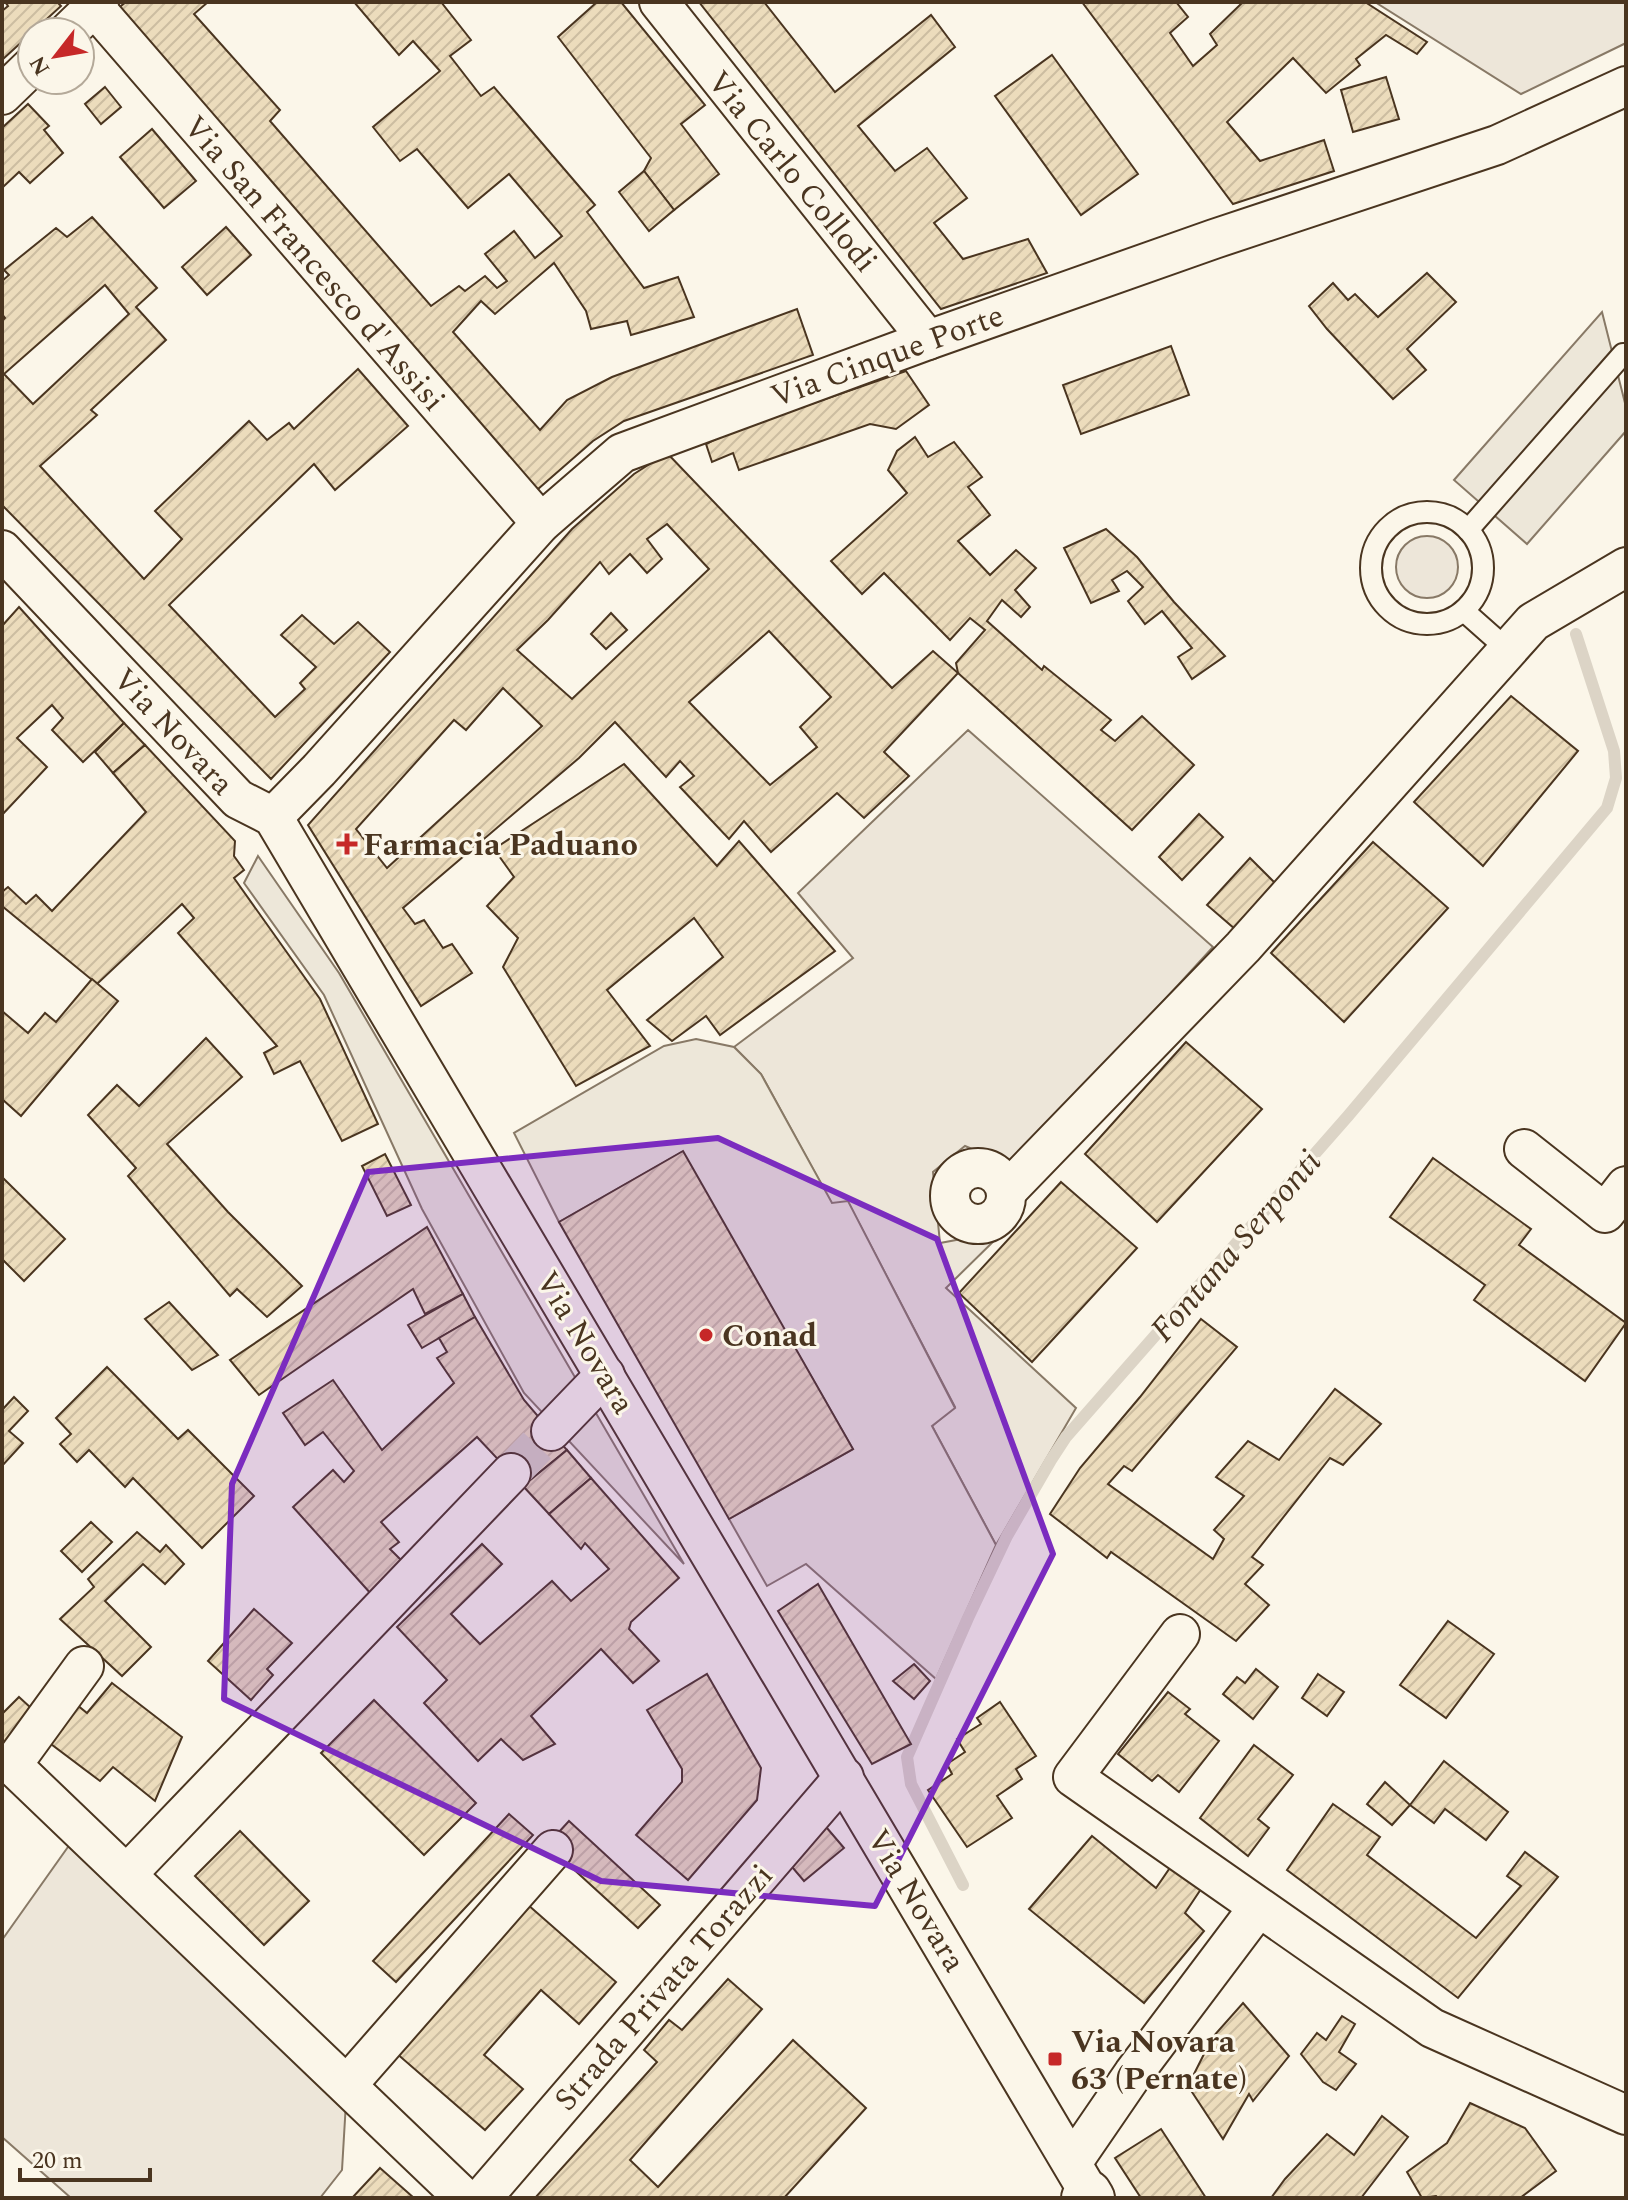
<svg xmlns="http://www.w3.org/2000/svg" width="1628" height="2200" font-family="Spectral,serif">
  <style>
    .green { fill: #ede6d9; stroke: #887966; stroke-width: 2 }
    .parking { fill: #ede7d9; stroke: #887966; stroke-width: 2 }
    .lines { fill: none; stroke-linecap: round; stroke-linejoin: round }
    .stream { stroke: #dcd4c6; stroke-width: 12 }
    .building { fill: url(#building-hatch); stroke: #4a3520; stroke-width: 2; fill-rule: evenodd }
    .minor-tunnel { stroke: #d8cfc1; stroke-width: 38; stroke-dasharray: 38 19; stroke-linecap: butt }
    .service-casing { stroke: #4a3520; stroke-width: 24 }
    .minor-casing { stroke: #4a3520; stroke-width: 42 }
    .secondary-casing { stroke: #4a3520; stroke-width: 48 }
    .service { stroke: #fbf6e9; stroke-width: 20 }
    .minor { stroke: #fbf6e9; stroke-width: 38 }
    .secondary { stroke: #fbf6e9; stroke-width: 44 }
    .marked { fill: #7b2cbf; fill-opacity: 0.2; stroke: #7b2cbf; stroke-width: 6; stroke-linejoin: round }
    .poi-dot { fill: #c62828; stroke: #fbf6e9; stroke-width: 3 }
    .labels { text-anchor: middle; stroke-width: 6; stroke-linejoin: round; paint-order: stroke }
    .street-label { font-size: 32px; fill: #4a3520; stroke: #fbf6e9 }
    .poi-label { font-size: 32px; font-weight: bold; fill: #4a3520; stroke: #fbf6e9; text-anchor: start }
    .water-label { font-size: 34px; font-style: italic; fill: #4a3520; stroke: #fbf6e9 }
  </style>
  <defs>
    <pattern id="building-hatch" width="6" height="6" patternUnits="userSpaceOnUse" patternTransform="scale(2)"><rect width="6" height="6" fill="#ecdcbc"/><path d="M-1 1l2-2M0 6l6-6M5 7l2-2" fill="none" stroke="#ccbda1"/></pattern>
  </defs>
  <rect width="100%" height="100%" fill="#fbf6e9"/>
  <g class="green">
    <path d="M1375 2H1626V43L1521 94Z"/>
    <circle cx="1427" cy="567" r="31"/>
    <path d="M968 730 1213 947 1012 1166 965 1146 933 1172 940 1243 1004 1231 946 1288 1076 1408 996 1545 932 1426 955 1407 848 1202 832 1204 761 1074 734 1047 853 958 798 893Z"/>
    <path d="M80 1830 347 2085 342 2170 320 2198H71L2 2137V1940Z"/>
  </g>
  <g class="parking">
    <path d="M1602 312 1626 407V431L1527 544 1454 480Z"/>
    <path d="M258 856 339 973 684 1564 524 1393 422 1209 324 995 244 883Z"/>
    <path d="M696 1039 734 1047 761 1074 832 1203 848 1201 955 1408 932 1426 996 1545 936 1679 806 1564 767 1586 729 1519 853 1449 682 1152 559 1222 514 1133 664 1046Z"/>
  </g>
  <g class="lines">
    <path class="stream" d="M963 1885 911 1784 907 1757 968 1618 1007 1536 1051 1460 1066 1437 1348 1116 1607 808 1616 778 1614 751 1576 634"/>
  </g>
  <g class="building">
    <path d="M5 2H57L61 6 2 60V11L8 6Z"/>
    <path d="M126 2H208L194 14 280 110 270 121 431 306 459 286 465 291 485 276 497 288 507 281 485 254 514 231 535 258 562 236 509 174 468 208 417 149 400 161 373 127 440 71 413 41 399 55 354 2H441L471 40 450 56 481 96 494 87 595 205 587 212 644 288 678 277 694 317 631 335 627 321 591 329 586 311 554 263 495 314 481 301 453 332 540 430 567 400 612 377 797 309 813 355 624 421 593 441 530 496 112 13Z"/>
    <path d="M597 2H621L705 105 681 124 719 174 674 210 644 171 651 158 558 37Z"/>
    <path d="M699 2H764L835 92 931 15 955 47 858 126 895 171 927 148 967 198 934 223 963 259 1028 239 1047 273 941 309Z"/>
    <path d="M1082 2H1176L1188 17 1170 33 1193 66 1217 45 1210 34 1243 2H1365L1427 42 1417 54 1386 35 1356 59 1360 65 1326 93 1293 58 1227 122 1260 161 1324 140 1334 171 1233 204Z"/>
    <path d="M1052 55 1138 174 1081 215 995 96Z"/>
    <path d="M1386 77 1399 119 1353 132 1341 90Z"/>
    <path d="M105 87 121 107 101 124 85 104Z"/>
    <path d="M28 104 49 126 44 130 63 153 30 183 19 172 2 188V128Z"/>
    <path d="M152 129 196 181 164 208 120 157Z"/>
    <path d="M644 171 674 210 649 231 619 192Z"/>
    <path d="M92 217 157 288 136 307 166 340 91 410 97 415 40 466 144 579 182 539 155 511 249 421 267 440 289 423 294 429 358 369 408 426 335 490 314 464 169 605 275 717 305 689 300 683 316 667 281 635 302 615 334 644 358 622 390 652 271 779 2 505V321L5 318 2 314V281L9 275 4 270 56 228 67 237ZM105 285 129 314 33 404 4 374Z"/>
    <path d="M226 227 251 255 207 295 182 267Z"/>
    <path d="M1427 273 1456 302 1407 349 1426 370 1393 399 1327 329 1309 306 1333 283 1348 300 1355 294 1378 317Z"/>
    <path d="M1171 346 1189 395 1081 434 1063 385Z"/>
    <path d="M906 371 929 405 896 429 870 424 739 470 733 453 712 462 706 444 727 433Z"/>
    <path d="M915 437 928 457 954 442 982 477 968 487 990 515 958 541 990 575 1016 550 1036 568 1015 590 1030 607 1021 617 1002 600 987 621 1042 670 1044 666 1111 720 1101 730 1115 741 1142 716 1194 765 1132 830 958 673 956 663 985 630 970 618 950 640 884 573 862 594 831 561 907 493 888 470 897 451Z"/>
    <path d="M667 453 892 688 933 651 958 673 884 752 909 776 864 818 837 793 771 852 744 821 729 839 680 787 694 776 680 761 666 777 615 722 579 758 403 908 415 924 424 920 443 948 452 944 472 973 421 1006 308 825 572 529 634 474ZM667 524 709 569 572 699 517 650 548 620 600 562 609 574 630 554 647 573 662 559 647 539ZM769 631 831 697 800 727 817 747 770 785 689 702ZM503 688 542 726 387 868 356 829 454 720 466 730Z"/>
    <path d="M1106 529 1137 557 1174 602 1225 656 1192 679 1178 657 1192 648 1162 611 1145 624 1128 601 1143 587 1127 571 1112 580 1119 591 1091 603 1064 548Z"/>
    <path d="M19 607 124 723 83 762 52 730 63 718 52 705 17 738 47 767 2 815V626Z"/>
    <path d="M611 613 627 630 606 649 591 634Z"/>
    <path d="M1511 696 1578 751 1483 866 1414 802Z"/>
    <path d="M124 723 145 745 113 773 95 752Z"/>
    <path d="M145 745 235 841 234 856 244 870 234 878 320 999 378 1124 342 1141 300 1061 274 1074 264 1053 277 1046 178 933 194 918 182 904 97 984 2 906V892L8 887 26 904 36 895 52 911 146 812 113 773Z"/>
    <path d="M624 764 717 866 739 841 835 951 720 1035 706 1016 672 1041 647 1020 723 957 694 918 607 990 650 1046 576 1086 503 967 518 938 487 906 514 877 494 849Z"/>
    <path d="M1199 814 1223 837 1182 880 1159 857Z"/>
    <path d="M1373 842 1448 908 1344 1022 1271 953Z"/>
    <path d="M1250 858 1277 885 1235 929 1207 905Z"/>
    <path d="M92 979 118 1001 21 1116 2 1099V1011L28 1033 45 1013 56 1022Z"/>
    <path d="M206 1038 242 1077 167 1144 228 1212 302 1286 267 1317 237 1289 230 1296 128 1176 136 1168 88 1115 117 1085 139 1106Z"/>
    <path d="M1186 1042 1262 1109 1157 1222 1085 1154Z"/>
    <path d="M683 1151 853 1449 729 1519 559 1222Z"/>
    <path d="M385 1154 411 1205 387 1216 362 1166Z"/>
    <path d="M1433 1158 1531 1229 1519 1245 1626 1323 1585 1381 1474 1300 1485 1285 1390 1217Z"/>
    <path d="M2 1177 65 1239 24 1281 2 1259Z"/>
    <path d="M1061 1182 1137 1248 1032 1362 959 1293Z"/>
    <path d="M427 1227 463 1294 425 1314 413 1289 259 1395 230 1360Z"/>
    <path d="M463 1294 475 1317 422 1348 408 1325Z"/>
    <path d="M169 1302 218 1355 192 1370 145 1319Z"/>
    <path d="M475 1317 524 1400 567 1450 523 1486 477 1437 381 1522 399 1542 390 1549 407 1566 372 1595 293 1507 333 1470 344 1482 354 1471 323 1432 305 1445 283 1413 333 1380 382 1450 454 1383 437 1358 447 1352 439 1338Z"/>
    <path d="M1201 1319 1237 1347 1132 1471 1124 1466 1108 1484 1213 1559 1224 1539 1214 1530 1244 1496 1216 1477 1248 1441 1279 1460 1335 1389 1381 1424 1343 1465 1330 1458 1252 1557 1263 1565 1245 1584 1269 1605 1236 1641 1111 1552 1107 1558 1050 1514 1080 1468 1140 1397Z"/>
    <path d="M107 1367 178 1439 188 1430 254 1496 202 1548 133 1478 125 1487 89 1450 77 1462 60 1444 71 1434 56 1418Z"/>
    <path d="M14 1397 28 1411 9 1431 23 1443 2 1466V1410Z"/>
    <path d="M567 1450 591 1478 549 1514 523 1486Z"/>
    <path d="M591 1478 679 1578 631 1622 629 1629 659 1661 633 1683 601 1649 531 1716 555 1744 523 1760 501 1739 478 1761 424 1703 447 1680 397 1627 482 1544 502 1564 451 1614 480 1644 552 1581 571 1601 609 1569 585 1543 581 1549 549 1514Z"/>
    <path d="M91 1522 112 1542 82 1572 61 1551Z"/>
    <path d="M137 1532 160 1552 166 1545 184 1564 165 1584 143 1564 105 1601 151 1647 122 1676 60 1619 94 1587 88 1579Z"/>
    <path d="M818 1584 911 1744 872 1764 778 1611Z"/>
    <path d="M254 1609 292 1643 267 1669 273 1675 251 1700 208 1661Z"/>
    <path d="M1448 1621 1494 1654 1446 1718 1400 1685Z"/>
    <path d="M914 1664 930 1681 914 1699 893 1681Z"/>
    <path d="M1256 1669 1278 1687 1253 1719 1223 1694 1237 1677 1245 1683Z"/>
    <path d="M707 1674 761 1768 757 1800 688 1880 636 1835 682 1782V1769L647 1710Z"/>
    <path d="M1318 1674 1344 1692 1327 1716 1302 1698Z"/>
    <path d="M112 1683 182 1737 155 1801 113 1767 100 1781 47 1741 77 1705 87 1713Z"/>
    <path d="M1168 1692 1190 1709 1185 1714 1219 1741 1179 1792 1158 1775 1152 1781 1118 1754Z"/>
    <path d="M19 1697 43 1719 2 1761V1714Z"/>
    <path d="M374 1700 476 1803 424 1855 321 1753Z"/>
    <path d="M1000 1702 1036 1756 1016 1769 1022 1779 997 1796 1012 1818 967 1847 928 1790 952 1774 947 1764 965 1752 957 1739 981 1724 977 1718Z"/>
    <path d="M1254 1745 1293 1775 1258 1819 1269 1828 1248 1856 1200 1818Z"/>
    <path d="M1444 1761 1508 1812 1486 1840 1445 1809 1434 1823 1410 1805Z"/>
    <path d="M1385 1782 1410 1805 1392 1825 1367 1804Z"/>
    <path d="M1333 1804 1380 1837 1367 1855 1476 1938 1521 1886 1507 1876 1525 1852 1558 1877 1458 1998 1287 1870Z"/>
    <path d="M509 1814 533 1835 396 1982 373 1961Z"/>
    <path d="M569 1821 660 1905 638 1928 547 1845Z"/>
    <path d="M821 1821 844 1848 804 1881 787 1861Z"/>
    <path d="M240 1831 309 1901 264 1945 195 1876Z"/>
    <path d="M1092 1836 1156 1888 1174 1862 1205 1883 1185 1913 1204 1931 1144 2003 1029 1909Z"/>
    <path d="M519 1897 616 1982 579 2024 541 1990 484 2055 523 2089 485 2130 388 2046Z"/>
    <path d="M728 1979 762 2009 630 2160 658 2187 793 2040 866 2108 784 2198H535L657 2062 644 2050 669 2020 682 2030Z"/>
    <path d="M1243 2003 1289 2056 1253 2101 1249 2094 1223 2139 1188 2086 1212 2038Z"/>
    <path d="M1342 2016 1355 2024 1339 2052 1356 2064 1336 2090 1323 2082 1301 2054 1317 2033 1326 2040Z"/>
    <path d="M1470 2103 1525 2128 1556 2171 1520 2198H1438L1436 2196 1422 2198 1407 2172 1447 2143Z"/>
    <path d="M1382 2116 1408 2137 1361 2198H1271L1285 2179 1327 2134 1354 2155Z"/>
    <path d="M1161 2129 1206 2198H1141L1115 2158Z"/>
    <path d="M380 2168 414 2198H352Z"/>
  </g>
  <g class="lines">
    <path class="minor-tunnel" d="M511 1473 551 1431"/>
    <g class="service-casing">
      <g id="service">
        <circle cx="1427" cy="568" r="56"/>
        <path d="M1468 530 1623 354H1626"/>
        <path d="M1464 611 1508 650"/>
      </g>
    </g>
    <g class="minor-casing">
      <g id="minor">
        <path d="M90 2 541 523"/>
        <path d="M659 2 928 340"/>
        <path d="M68 32 99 2"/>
        <path d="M2 95 32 66"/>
        <path d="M2 550 238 799 273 817 1089 2193"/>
        <path d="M273 817 319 770 541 523 622 453 928 340 1214 239 1497 145 1626 86"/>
        <path d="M1524 1149 1605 1213 1626 1186"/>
        <circle cx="978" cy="1196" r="28"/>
        <path d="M1006 1192 1243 947 1533 622 1626 567"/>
        <path d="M551 1431 605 1375"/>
        <path d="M1180 1634 1073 1777 1432 2028 1626 2115"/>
        <path d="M84 1666 12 1765 464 2198"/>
        <path d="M127 1874 511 1473"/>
        <path d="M347 2085 553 1850"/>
        <path d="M1072 2163 1133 2074 1258 1908"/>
        <path d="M482 2198 844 1777"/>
      </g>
    </g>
    <g class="secondary-casing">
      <path id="secondary" d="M1084 2198 1089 2193 1092 2198"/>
    </g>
    <use href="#service" class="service"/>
    <use href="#minor" class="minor"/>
    <use href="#secondary" class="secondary"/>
  </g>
  <path class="marked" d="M718 1138 937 1239 1053 1554 875 1906 601 1881 224 1699 232 1484 368 1172Z"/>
  <g class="poi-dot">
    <path d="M343 832h8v8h8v8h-8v8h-8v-8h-8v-8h8z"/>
    <circle cx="706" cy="1335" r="8"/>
    <rect x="1047" y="2051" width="16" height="16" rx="4"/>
  </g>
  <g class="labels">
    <g class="street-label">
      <text transform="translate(793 171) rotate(51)" y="11">Via Carlo Collodi</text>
      <text transform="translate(315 263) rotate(49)" y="11">Via San Francesco d'Assisi</text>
      <text transform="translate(887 355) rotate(-20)" y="11">Via Cinque Porte</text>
      <text transform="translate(174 731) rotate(47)" y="11">Via Novara</text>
      <text transform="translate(586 1342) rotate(59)" y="11">Via Novara</text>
      <text transform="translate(917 1900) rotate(59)" y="11">Via Novara</text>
      <text transform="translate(663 1987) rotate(-49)" y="11">Strada Privata Torazzi</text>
    </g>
    <g class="poi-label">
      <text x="363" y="855">Farmacia Paduano</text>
      <text x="722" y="1346">Conad</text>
      <text x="1071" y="2052">Via Novara<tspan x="1071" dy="37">63 (Pernate)</tspan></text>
    </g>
    <g class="water-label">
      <text transform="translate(1235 1245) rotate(-49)" y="12">Fontana Serponti</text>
    </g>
  </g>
  <rect width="1628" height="2200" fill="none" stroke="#4a3520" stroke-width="8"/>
  <g transform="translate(56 56) rotate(239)"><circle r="38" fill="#fbf6e9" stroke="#b4a999" stroke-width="2"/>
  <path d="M0-6L14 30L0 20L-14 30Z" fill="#c62828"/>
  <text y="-12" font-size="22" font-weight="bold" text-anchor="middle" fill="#4a3520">N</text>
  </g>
  <path d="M20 2168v12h130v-12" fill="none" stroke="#4a3520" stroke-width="4"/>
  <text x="32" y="2168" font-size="24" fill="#4a3520" stroke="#fbf6e9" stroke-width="6" paint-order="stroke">20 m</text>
</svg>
